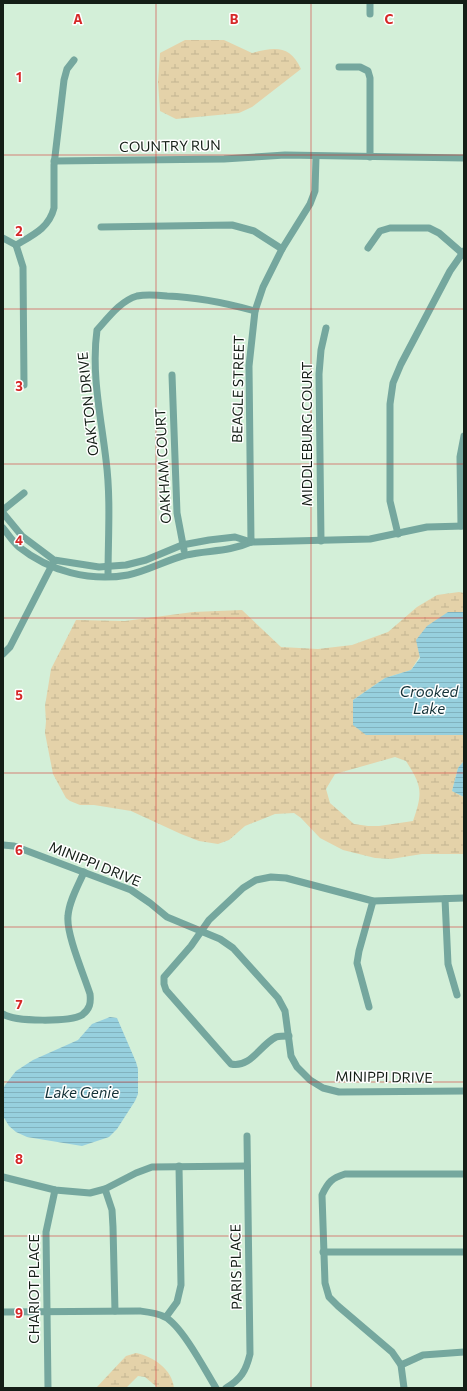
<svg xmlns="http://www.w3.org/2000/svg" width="467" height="1391" font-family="Commissioner,sans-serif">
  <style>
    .wetland { fill: url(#wetland-marsh); fill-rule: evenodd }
    .water { fill: url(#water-rules) }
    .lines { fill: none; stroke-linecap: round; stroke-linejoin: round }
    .street { stroke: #75a79e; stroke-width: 7 }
    .grid { fill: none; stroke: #d62828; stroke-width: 1; stroke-opacity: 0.55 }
    .labels { text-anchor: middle; stroke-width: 3; stroke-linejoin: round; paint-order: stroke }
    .street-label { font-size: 14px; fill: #141e16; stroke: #fff }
    .water-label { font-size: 15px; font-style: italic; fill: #143137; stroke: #fff }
    .grid-label { font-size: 13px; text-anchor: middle; font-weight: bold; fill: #d62828; stroke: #fff; stroke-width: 3; stroke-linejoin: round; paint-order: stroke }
  </style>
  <defs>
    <pattern id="wetland-marsh" width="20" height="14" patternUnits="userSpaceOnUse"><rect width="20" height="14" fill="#e4d2a9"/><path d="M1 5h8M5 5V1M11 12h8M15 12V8" fill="none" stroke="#c3b491"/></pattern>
    <pattern id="water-rules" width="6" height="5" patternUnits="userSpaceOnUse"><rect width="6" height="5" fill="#97d0de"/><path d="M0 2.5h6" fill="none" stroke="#81b2be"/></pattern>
  </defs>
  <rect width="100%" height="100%" fill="#d3efd8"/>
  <g class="wetland">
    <path d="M185 40H224L252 53C275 47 290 45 301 69L252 107 239 113 176 119 160 111 158 82 160 53Z"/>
    <path d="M459 592 464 593V612H448L411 670 385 678 353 700 366 735H464V761L458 768 452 791 464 797V854H422L391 859 375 858 343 850 320 838 301 818 294 813 275 814 245 826 229 840 218 844 199 841 181 834 131 811 94 805H80L70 801 66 798 53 774 45 733 46 721 45 706 51 669 76 620 125 621 193 612 242 610 281 647 318 649 352 645 388 632 417 607 437 595ZM395 757 406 761C422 786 423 792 413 821L379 826H368L354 824 330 803 326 789 335 774Z"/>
    <path d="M136 1353C154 1357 172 1369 174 1388H158L145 1377 138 1376 126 1388H96L126 1356Z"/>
  </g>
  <g class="water">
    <path d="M448 612H464V735H366L353 725V700L385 678 411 670 420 658 416 640 427 626Z"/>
    <path d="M464 761V797L452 791 458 768Z"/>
    <path d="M110 1017 117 1018 136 1062 138 1069V1094L135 1101 117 1129 109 1137 82 1146 27 1137 16 1132 9 1126 3 1116V1090L5 1085 16 1071 33 1060 78 1040 92 1024Z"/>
  </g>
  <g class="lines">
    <g class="street">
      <path d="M370 3V14"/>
      <path d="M339 67H360L368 71 370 78V157"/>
      <path d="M54 161 224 159 285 155 464 158"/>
      <path d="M101 227 232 225 254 231 282 249"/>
      <path d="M3 238 16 245"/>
      <path d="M16 245C33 235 49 228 54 208V165L64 80 67 69 74 60"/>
      <path d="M16 245 23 267 24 385"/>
      <path d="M368 248 380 231 390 228H429L439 233 462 253"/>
      <path d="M172 375 177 513 184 550"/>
      <path d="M3 510 24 493"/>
      <path d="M3 513 22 536 54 560 99 567 126 565 146 560 182 545 209 540 235 537 251 542 370 539 427 527 464 526"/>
      <path d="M461 526 460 457 464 436"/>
      <path d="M3 528C8 534 13 542 19 547 49 571 90 582 128 575 148 571 166 560 186 555 209 550 229 552 251 542"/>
      <path d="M398 534 390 501V404L393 383 401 364 450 271 464 251"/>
      <path d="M321 541 319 374 321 350 326 328"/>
      <path d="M251 542 249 366 255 311 263 287 282 249 310 204 315 191 316 157"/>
      <path d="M108 576C108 538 111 499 106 460 101 417 91 373 97 330 108 318 120 301 137 296 146 294 158 295 167 296 198 297 226 303 255 311"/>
      <path d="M3 654 10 647 53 563"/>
      <path d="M3 845 14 846 131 890 150 903 167 917 220 939 233 948 278 998 285 1011 291 1056 297 1067 310 1080 323 1088 339 1092 464 1091"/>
      <path d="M445 899 448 964 457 995"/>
      <path d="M369 1007 357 963 359 951 373 901"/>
      <path d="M3 1014C15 1022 70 1022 82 1015 90 1009 91 1003 90 994 84 975 66 934 68 916 69 901 78 886 84 872"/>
      <path d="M289 1036C285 1036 280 1036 276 1037 260 1045 251 1068 231 1064L166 990 164 984V977L191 946 209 920 243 888 256 880 271 877 286 878 373 901 464 898"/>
      <path d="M3 1177 55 1190 90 1193 105 1189 136 1173 152 1167 247 1166"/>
      <path d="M105 1189 112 1210 113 1227 115 1311"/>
      <path d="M323 1252H464"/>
      <path d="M3 1312 140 1311C148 1312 157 1313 165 1317 182 1326 205 1370 216 1388"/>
      <path d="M166 1317 177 1302 181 1285 179 1166"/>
      <path d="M401 1365 423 1355 464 1352"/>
      <path d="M48 1388 46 1232 55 1190"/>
      <path d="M226 1388C241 1379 246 1371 250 1354L247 1136"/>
      <path d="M404 1388 401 1365 392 1352 338 1306 329 1297 325 1283 322 1195C328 1182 332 1178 345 1174H464"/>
    </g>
  </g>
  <path class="grid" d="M156 3V1388M311 3V1388M3 155H464M3 309H464M3 464H464M3 618H464M3 773H464M3 927H464M3 1082H464M3 1236H464"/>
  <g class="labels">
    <g class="street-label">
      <text transform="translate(170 146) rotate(-1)" y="5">COUNTRY RUN</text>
      <text transform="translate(238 389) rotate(-89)" y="5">BEAGLE STREET</text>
      <text transform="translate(88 404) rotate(-96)" y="5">OAKTON DRIVE</text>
      <text transform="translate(307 434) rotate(-90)" y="5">MIDDLEBURG COURT</text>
      <text transform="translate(163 466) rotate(-93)" y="5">OAKHAM COURT</text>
      <text transform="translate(95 864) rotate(22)" y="5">MINIPPI DRIVE</text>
      <text transform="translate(384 1077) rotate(1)" y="5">MINIPPI DRIVE</text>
      <text transform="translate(236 1267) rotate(-91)" y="5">PARIS PLACE</text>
      <text transform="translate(34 1289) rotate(-90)" y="5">CHARIOT PLACE</text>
    </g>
    <g class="water-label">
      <text x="429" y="697">Crooked<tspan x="429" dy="17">Lake</tspan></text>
      <text x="82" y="1098">Lake Genie</text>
    </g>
  </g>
  <g class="grid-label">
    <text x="78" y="24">A</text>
    <text x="234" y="24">B</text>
    <text x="389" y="24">C</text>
    <text x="19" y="82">1</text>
    <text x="19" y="236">2</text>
    <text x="19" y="391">3</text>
    <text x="19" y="545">4</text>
    <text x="19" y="700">5</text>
    <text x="19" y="855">6</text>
    <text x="19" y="1009">7</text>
    <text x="19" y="1164">8</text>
    <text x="19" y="1318">9</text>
  </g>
  <rect width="467" height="1391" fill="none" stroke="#141e16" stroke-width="8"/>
</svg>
